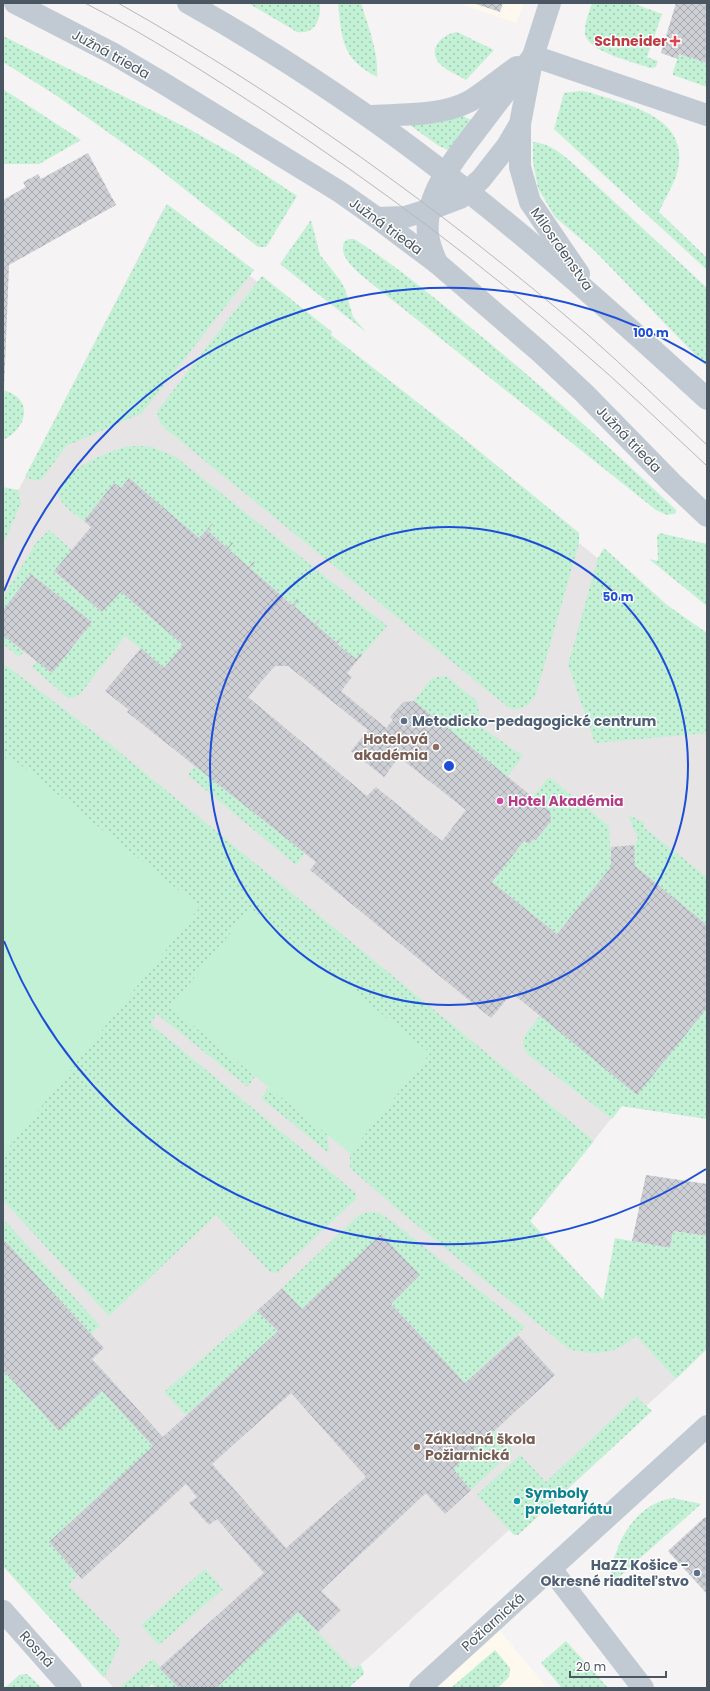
<svg xmlns="http://www.w3.org/2000/svg" width="710" height="1691" font-family="Poppins,sans-serif">
  <style>
    .commercial { fill: #fdf9ef }
    .education { fill: #e6e4e5 }
    .grass { fill: url(#grass-dots) }
    .garden { fill: #c3f1d5 }
    .building { fill: url(#building-cross-hatch); fill-rule: evenodd }
    .lines { fill: none; stroke-linecap: round; stroke-linejoin: round }
    .minor { stroke: #c1cad2; stroke-width: 22 }
    .tram { stroke: #b5b8bd; stroke-width: 1 }
    .ring { fill: none; stroke: #1d4ed8; stroke-width: 2 }
    .health-dot { fill: #e0444e; stroke: #fff; stroke-width: 1.5 }
    .service-dot { fill: #5c6f8a; stroke: #fff; stroke-width: 1.5 }
    .education-dot { fill: #8d6e63; stroke: #fff; stroke-width: 1.5 }
    .hotel-dot { fill: #d1479c; stroke: #fff; stroke-width: 1.5 }
    .culture-dot { fill: #0f9aa8; stroke: #fff; stroke-width: 1.5 }
    .labels { text-anchor: middle; stroke-width: 3; stroke-linejoin: round; paint-order: stroke }
    .health-label { font-size: 14px; font-weight: bold; fill: #be3a42; stroke: #fff; text-anchor: end }
    .street-label { font-size: 14px; fill: #4a5661; stroke: #fff }
    .service-label { font-size: 14px; font-weight: bold; fill: #4e5e75; stroke: #fff; text-anchor: start }
    .education-label { font-size: 14px; font-weight: bold; fill: #785e54; stroke: #fff; text-anchor: end }
    .hotel-label { font-size: 14px; font-weight: bold; fill: #b23c85; stroke: #fff; text-anchor: start }
    .culture-label { font-size: 14px; font-weight: bold; fill: #0d838f; stroke: #fff; text-anchor: start }
    .centre { fill: #1d4ed8; stroke: #fff; stroke-width: 2 }
    .ring-label { font-size: 12px; text-anchor: middle; font-weight: bold; fill: #1d4ed8; stroke: #fff; stroke-width: 3; stroke-linejoin: round; paint-order: stroke }
  </style>
  <defs>
    <pattern id="grass-dots" width="8" height="8" patternUnits="userSpaceOnUse"><rect width="8" height="8" fill="#c3f1d5"/><path d="M2 2h.1M6 6h.1" fill="none" stroke="#a0c6b0" stroke-width="1.8" stroke-linecap="round"/></pattern>
    <pattern id="building-cross-hatch" width="8" height="8" patternUnits="userSpaceOnUse"><rect width="8" height="8" fill="#cdcfd5"/><path d="M0 0l8 8M0 8l8-8" fill="none" stroke="#a8abb0"/></pattern>
  </defs>
  <rect width="100%" height="100%" fill="#f5f3f3"/>
  <g class="commercial">
    <path d="M457 3H524L516 23Z"/>
    <path d="M493 1622 547 1688H420Z"/>
  </g>
  <path class="education" d="M164 208 322 333 453 430 579 533V543L707 647V1119L621 1106 530 1221 676 1379 368 1658 331 1688H156L152 1684 147 1688H114L3 1566V520Z"/>
  <g class="grass">
    <path d="M248 3H320C321 18 316 35 297 32Z"/>
    <path d="M338 3H361C368 26 379 53 377 77 341 58 342 39 338 3Z"/>
    <path d="M592 3H632L662 14 647 57 658 61 656 67 650 68C634 62 588 52 585 34 584 24 589 12 592 3Z"/>
    <path d="M457 32 494 50 466 80C458 75 445 70 439 63 427 48 443 34 457 32Z"/>
    <path d="M3 36 189 129 235 155 297 196 266 247H258L154 165 57 96 3 62Z"/>
    <path d="M679 54 707 63V87L673 75V72Z"/>
    <path d="M3 89 81 140 39 164H3Z"/>
    <path d="M580 91 588 92C628 105 695 117 676 176 672 188 664 200 659 212L707 258V270L554 129 564 93Z"/>
    <path d="M461 115 471 120 448 150 439 146 407 123Z"/>
    <path d="M533 142C547 143 558 151 569 160L707 288V367L594 250 555 217 538 188 533 162Z"/>
    <path d="M167 204 254 270 142 413 66 446 42 479 37 481 25 477Z"/>
    <path d="M311 220 320 255 340 280 345 289 353 317 366 332 280 264Z"/>
    <path d="M349 239H354C395 265 432 296 470 327 540 384 607 445 673 507L676 510V513L667 515 656 510 361 275C352 266 339 256 344 242Z"/>
    <path d="M262 276 332 332 331 335 453 430 579 533V543L536 694C531 704 522 711 509 708L167 430C161 424 156 418 158 410Z"/>
    <path d="M3 390C34 398 28 428 3 440Z"/>
    <path d="M139 446 153 447 177 458 387 626 362 655 361 654 356 659 337 644 341 639 340 638 336 642 316 625 320 620 319 619 315 624 250 568 255 563 254 561 249 567 228 549 233 543 227 548 208 531 213 524 199 538 129 478 121 488 114 484 84 521C76 515 62 506 59 497 52 475 110 450 126 447 130 446 135 446 139 446Z"/>
    <path d="M3 487 18 490 21 503 3 545Z"/>
    <path d="M49 530 72 550 54 572 102 612 121 592 183 645 164 668 125 636 81 693 75 697 68 698 32 667 37 661 52 673 92 622 31 574 3 610V597L36 543Z"/>
    <path d="M660 533 707 544V606L649 559 658 561 657 536Z"/>
    <path d="M604 548 667 605 707 633V733L595 743 568 665 598 558Z"/>
    <path d="M3 635 24 652 19 657 3 644Z"/>
    <path d="M3 663 112 746 594 1141 530 1221 603 1300 615 1238 670 1248 673 1231 707 1236V1349L676 1379 636 1336C614 1355 596 1356 569 1349L402 1213 350 1168V1153L430 1053 171 1007 255 1076 248 1087 157 1014 150 1024 357 1194 355 1200 278 1272 274 1273 269 1271 216 1215 109 1316 5 1202 3 1203Z"/>
    <path d="M446 676 477 701 481 727 523 756 507 777 414 701 432 678Z"/>
    <path d="M195 766 305 853 296 865 188 775Z"/>
    <path d="M549 777 609 826 611 867 557 934 492 882 524 841 529 844 534 839 536 840 551 821 550 811 533 797Z"/>
    <path d="M628 815 644 822V828L707 877V925L635 866 634 845 638 839Z"/>
    <path d="M707 1008V1119L622 1106 612 1119 530 1056C514 1041 530 1030 540 1016Z"/>
    <path d="M269 1087 327 1134 329 1153 261 1098Z"/>
    <path d="M368 1212 379 1213 389 1219 525 1327 465 1383 391 1304 302 1309 282 1288 359 1215Z"/>
    <path d="M6 1222 100 1326 91 1334 5 1241 3 1243V1224Z"/>
    <path d="M257 1311 278 1331 186 1415 164 1392Z"/>
    <path d="M3 1370 59 1431 102 1391 153 1446 49 1542 78 1575 68 1585 121 1641 104 1678 3 1566Z"/>
    <path d="M636 1397 652 1411 518 1535H514L477 1495 520 1455 546 1482Z"/>
    <path d="M495 1431 513 1451 471 1490 453 1469Z"/>
    <path d="M673 1498 701 1504 610 1585C611 1548 633 1504 673 1498Z"/>
    <path d="M205 1569 223 1589 159 1645 141 1625Z"/>
    <path d="M298 1612 353 1669 360 1664 364 1672 363 1675 348 1688H216Z"/>
    <path d="M566 1641 608 1688H562L541 1663Z"/>
    <path d="M495 1650 510 1668 509 1677 498 1688H451Z"/>
    <path d="M153 1659 179 1688H156L152 1684 147 1688H119Z"/>
    <path d="M27 1674 42 1688H5L19 1675Z"/>
  </g>
  <g class="garden">
    <path d="M8 755 200 907 3 1155V762Z"/>
    <path d="M251 908 430 1053 350 1153 170 1007Z"/>
  </g>
  <g class="building">
    <path d="M473 3H503L500 12Z"/>
    <path d="M676 3H707V63L679 54 678 59 661 53Z"/>
    <path d="M88 153 116 205 9 265 4 390H3V200L26 187 23 182 31 178 38 174 41 179Z"/>
    <path d="M129 478 199 538 212 524H213L208 531 227 548 232 542 233 543 228 549 249 567 254 561 255 563 250 568 292 605 297 599 299 600 294 606 315 624 319 619 320 620 316 625 336 642 340 638 342 639 337 644 356 659 361 653 362 655 347 673 352 677 341 691 386 728 393 720 390 717 403 702 414 701 550 811 551 821 536 840 534 839 529 844 524 841 492 882 557 934 611 867V847L624 846 634 845 635 866 707 925V1008L637 1095 512 993 491 1018 310 870 316 862 127 712 129 710 105 691 141 648 164 668 183 645 121 592 102 612 54 571 91 527 84 521 114 483 121 488ZM275 666H288L368 730 351 751 384 777 399 757 466 810 442 841 376 787 367 796 248 697Z"/>
    <path d="M31 574 92 622 52 673 3 635V610Z"/>
    <path d="M646 1175 707 1184V1236L673 1231 670 1248 632 1241Z"/>
    <path d="M381 1234 420 1275 391 1304 465 1383 518 1335 555 1375 453 1469 471 1490 445 1514 426 1493 321 1591 341 1610 318 1632 298 1612 216 1688H179L159 1668 264 1573 217 1519 209 1525 189 1503 197 1497 186 1484 82 1579 49 1542 153 1446 102 1391 59 1431 3 1370V1243L5 1241 104 1348 92 1359 163 1437 278 1331 257 1311 282 1288 302 1309ZM291 1393 366 1477 286 1548 212 1464Z"/>
    <path d="M705 1517 707 1519V1594L668 1551Z"/>
  </g>
  <g class="lines">
    <g class="minor">
      <path d="M15 3 112 53 163 83 340 192 377 218 437 263 540 352 584 393 672 483 707 516"/>
      <path d="M188 3C249 37 309 75 366 115 487 200 598 299 707 399"/>
      <path d="M533 56 707 115"/>
      <path d="M368 116C400 114 440 117 470 101 485 92 502 77 517 67"/>
      <path d="M520 124V167L530 202 579 274"/>
      <path d="M377 218 405 217 431 209 460 198 481 179 507 146 520 124 533 56 550 3"/>
      <path d="M437 263C433 254 429 245 428 234 423 192 462 150 485 119 500 99 515 80 530 60"/>
      <path d="M551 1569 643 1688"/>
      <path d="M3 1611 71 1688"/>
      <path d="M420 1688 707 1426"/>
    </g>
    <g class="tram">
      <path d="M85 3C149 36 209 75 269 114 376 185 480 262 577 347 622 385 664 426 707 466"/>
      <path d="M118 3C285 97 441 209 587 334 628 370 667 408 707 445"/>
    </g>
  </g>
  <g class="ring">
    <circle cx="449" cy="766" r="239"/>
    <path d="M706 1169A478 478 0 0 1 4 941M4 591A478 478 0 0 1 706 363"/>
  </g>
  <path class="health-dot" d="M673 35h4v4h4v4h-4v4h-4v-4h-4v-4h4z"/>
  <g class="service-dot">
    <circle cx="404" cy="721" r="4"/>
    <circle cx="697" cy="1573" r="4"/>
  </g>
  <g class="education-dot">
    <circle cx="436" cy="747" r="4"/>
    <circle cx="417" cy="1447" r="4"/>
  </g>
  <circle class="hotel-dot" cx="500" cy="801" r="4"/>
  <circle class="culture-dot" cx="517" cy="1501" r="4"/>
  <g class="labels">
    <g class="health-label">
      <text x="667" y="46">Schneider</text>
    </g>
    <g class="street-label">
      <text transform="translate(111 54) rotate(29)" y="5">Južná trieda</text>
      <text transform="translate(386 226) rotate(36)" y="5">Južná trieda</text>
      <text transform="translate(562 249) rotate(55)" y="5">Milosrdenstva</text>
      <text transform="translate(629 439) rotate(46)" y="5">Južná trieda</text>
      <text transform="translate(493 1622) rotate(-42)" y="5">Požiarnická</text>
      <text transform="translate(37 1649) rotate(48)" y="5">Rosná</text>
    </g>
    <g class="service-label">
      <text x="412" y="726">Metodicko-pedagogické centrum</text>
      <text x="689" y="1570" text-anchor="end">HaZZ Košice -<tspan x="689" dy="16">Okresné riaditeľstvo</tspan></text>
    </g>
    <g class="education-label">
      <text x="428" y="744">Hotelová<tspan x="428" dy="16">akadémia</tspan></text>
      <text x="425" y="1444" text-anchor="start">Základná škola<tspan x="425" dy="16">Požiarnická</tspan></text>
    </g>
    <g class="hotel-label">
      <text x="508" y="806">Hotel Akadémia</text>
    </g>
    <g class="culture-label">
      <text x="525" y="1498">Symboly<tspan x="525" dy="16">proletariátu</tspan></text>
    </g>
  </g>
  <circle cx="449" cy="766" r="6" class="centre"/>
  <g class="ring-label">
    <text x="651" y="337">100 m</text>
    <text x="618" y="601">50 m</text>
  </g>
  <rect width="710" height="1691" fill="none" stroke="#4a5661" stroke-width="8"/>
  <path d="M570 1671v6h96v-6" fill="none" stroke="#4a5661" stroke-width="2"/>
  <text x="576" y="1671" font-size="12" fill="#4a5661" stroke="#ffffff" stroke-width="3" paint-order="stroke">20 m</text>
</svg>
